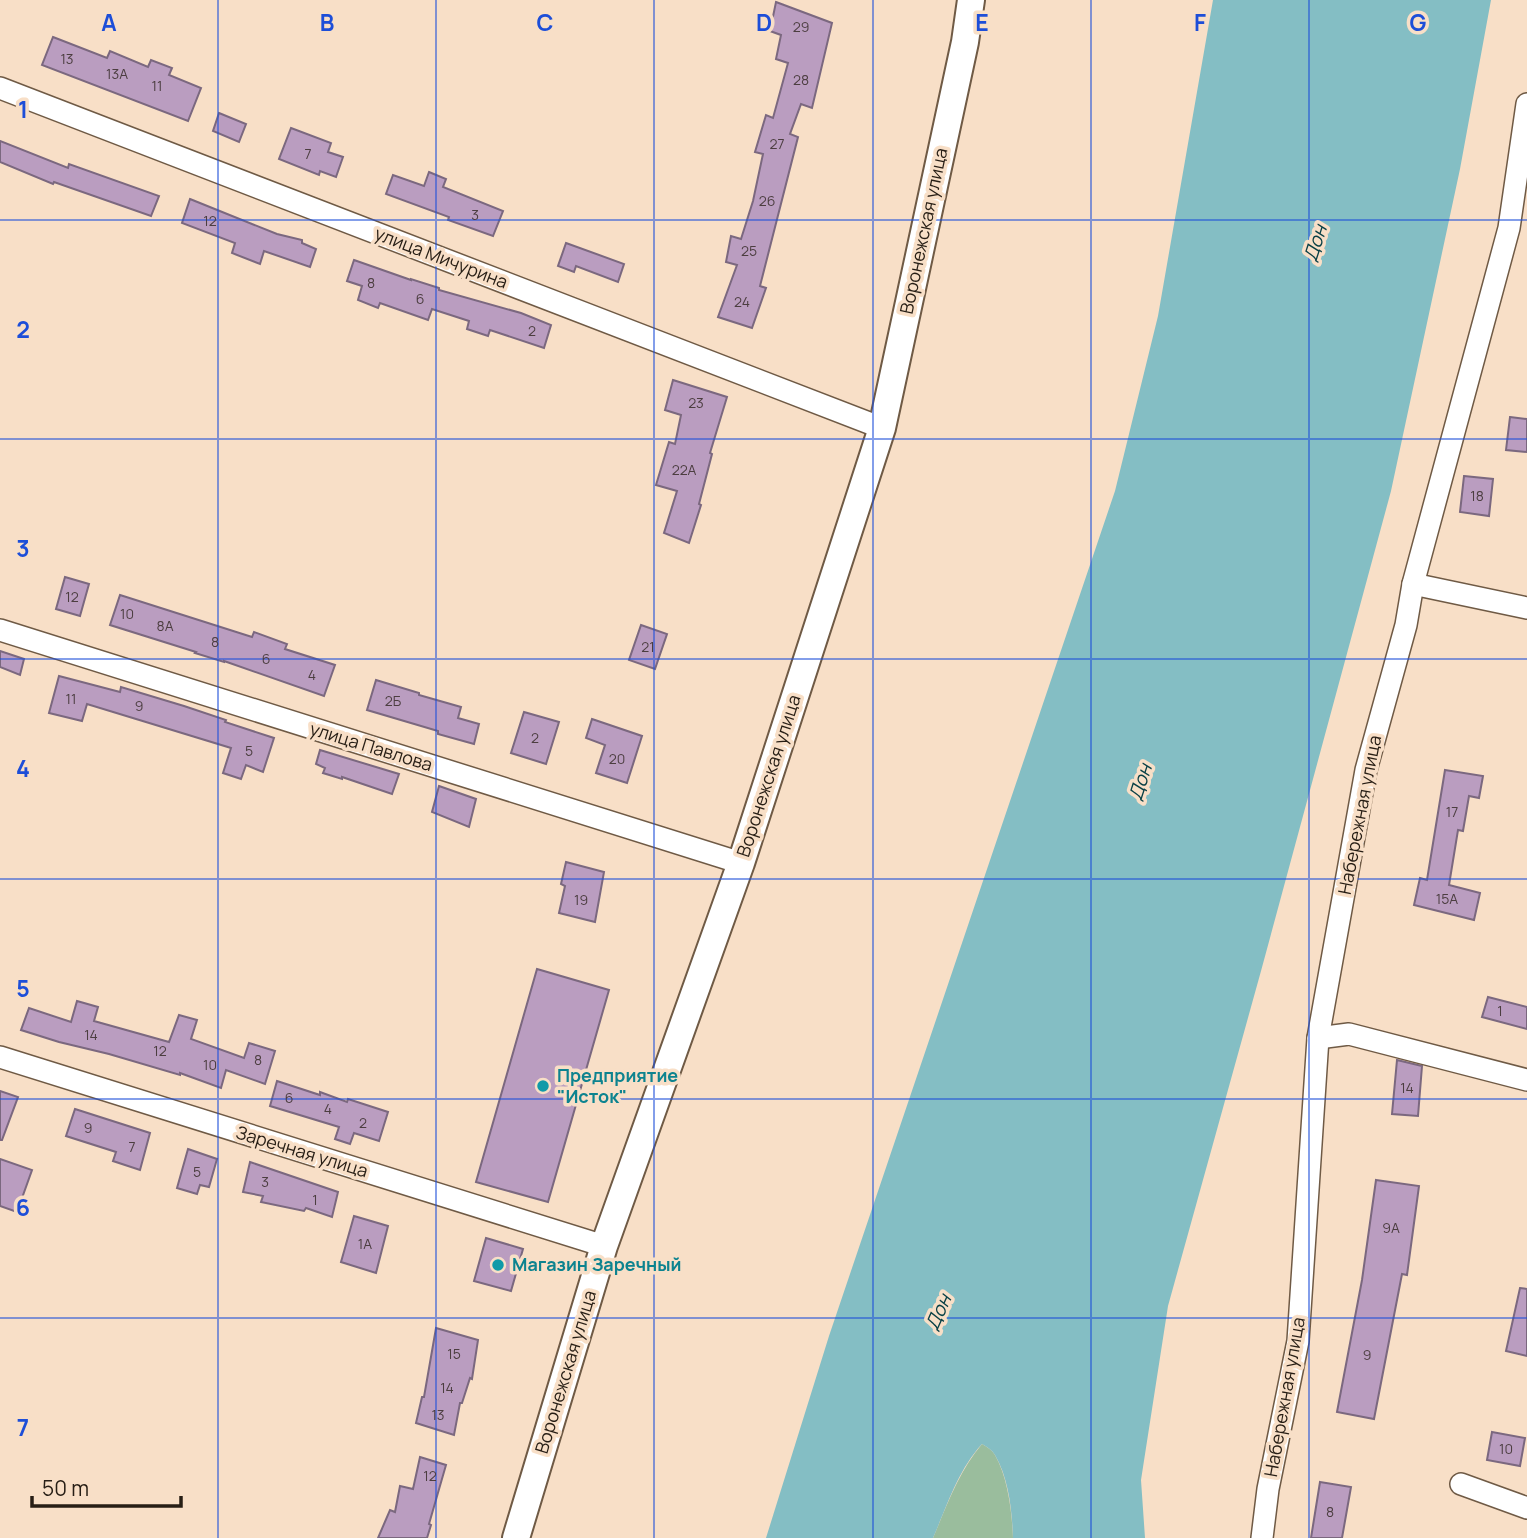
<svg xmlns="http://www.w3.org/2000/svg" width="1527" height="1538" font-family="Manrope,sans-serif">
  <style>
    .forest { fill: #9abd9d }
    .water { fill: #84bec4 }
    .building { fill: #ba9dc0; stroke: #7b687f; stroke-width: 2 }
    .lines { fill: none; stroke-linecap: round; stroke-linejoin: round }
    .minor-casing { stroke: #6f5a45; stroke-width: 24 }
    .tertiary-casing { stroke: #6f5a45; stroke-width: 30 }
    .minor { stroke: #fff; stroke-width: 21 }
    .tertiary { stroke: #fff; stroke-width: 26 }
    .grid { fill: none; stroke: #1d4ed8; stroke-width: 2; stroke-opacity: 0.55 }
    .culture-dot { fill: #0f9aa8; stroke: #f8dfc7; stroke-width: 2.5 }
    .labels { text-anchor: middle; stroke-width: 7; stroke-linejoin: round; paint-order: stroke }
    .number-label { font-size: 14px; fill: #4c3e40 }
    .street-label { font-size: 18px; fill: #271e15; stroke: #f8dfc7 }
    .culture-label { font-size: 18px; font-weight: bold; fill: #0d838f; stroke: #f8dfc7; text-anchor: start }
    .water-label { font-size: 19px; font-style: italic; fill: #094046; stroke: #f8dfc7 }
    .grid-label { font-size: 23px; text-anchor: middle; font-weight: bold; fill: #1d4ed8; stroke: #f8dfc7; stroke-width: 7; stroke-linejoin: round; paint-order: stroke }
  </style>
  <rect width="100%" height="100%" fill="#f8dfc7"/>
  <path class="forest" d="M982 1444C987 1447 992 1450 995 1455 1008 1478 1012 1512 1013 1538H933C947 1505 959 1471 982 1444Z"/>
  <path class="water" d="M1213 0H1491L1460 169 1391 491 1261 971 1168 1306 1141 1480 1145 1538H1013C1012 1511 1009 1479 995 1455 992 1450 987 1447 982 1444 958 1470 947 1506 933 1538H766L829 1336 1115 491 1158 316Z"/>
  <g class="building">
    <path d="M776 2 832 23 812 108 801 104 790 134 798 137 760 286 766 288 752 328 718 317 737 265 726 262 731 236 741 239 753 201 763 154 755 152 766 115 773 118 788 63 776 59 781 35 770 31Z"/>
    <path d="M53 37 107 58 110 51 148 67 151 60 172 68 169 75 201 88 188 121 42 65Z"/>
    <path d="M219 113 246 124 239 142 213 131Z"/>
    <path d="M291 128 331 143 328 152 343 157 336 177 320 171 319 175 279 159Z"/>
    <path d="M0 141 68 168 69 164 159 196 151 216 54 182 53 184 0 162Z"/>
    <path d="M429 172 446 179 443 187 503 211 493 236 448 220 449 217 386 194 393 175 424 186Z"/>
    <path d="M190 199 277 234 302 240V243L316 249 310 267 264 251 260 264 232 253 235 243 182 223Z"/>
    <path d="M566 243 624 264 618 282 576 266 574 272 558 266Z"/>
    <path d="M354 260 411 280V279L439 288V290L521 313 551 325 544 348 490 330 488 336 467 329 469 321 432 309 428 320 380 303 378 308 358 300 362 286 347 281Z"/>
    <path d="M673 380 727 397 710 453 712 454 699 504 701 505 689 543 664 533 677 491 656 485 669 442 675 444 681 415 665 410Z"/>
    <path d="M1510 417 1527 419V452L1506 450Z"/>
    <path d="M1464 476 1493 479 1489 516 1460 512Z"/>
    <path d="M65 577 89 584 80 616 56 609Z"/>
    <path d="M120 595 252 637 254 632 287 644 285 649 335 665 324 696 224 661V662L195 653 196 652 110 625Z"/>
    <path d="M641 625 667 634 655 669 629 660Z"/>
    <path d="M0 651 24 659 20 675 0 667Z"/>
    <path d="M59 676 120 692 121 687 184 706 226 720 225 722 274 738 263 772 246 765 241 779 223 773 231 748 87 704 82 721 49 713Z"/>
    <path d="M376 680 419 693V695L461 707 458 718 479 724 474 744 438 734V731L367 710Z"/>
    <path d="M524 712 559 722 546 764 511 753Z"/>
    <path d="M592 719 642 736 627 783 596 773 605 745 586 738Z"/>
    <path d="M320 750 399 774 392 794 342 777V779L323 773 325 768 316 764Z"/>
    <path d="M1445 770 1483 776 1479 798 1469 796 1463 831 1458 830 1449 885 1480 893 1474 920 1414 905 1420 878 1427 880Z"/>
    <path d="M439 786 476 799 469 827 432 812Z"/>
    <path d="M566 862 604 872 595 922 559 913 565 886 561 884Z"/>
    <path d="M537 969 609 990 548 1202 476 1182Z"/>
    <path d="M1488 997 1527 1007V1029L1482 1017Z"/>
    <path d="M77 1001 98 1007 94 1021 169 1042 179 1015 197 1020 191 1039 244 1058 249 1043 275 1051 265 1084 226 1070 221 1088 180 1073V1075L109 1054 59 1042 21 1030 29 1008 71 1022Z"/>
    <path d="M1397 1060 1422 1066 1418 1116 1392 1114Z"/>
    <path d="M277 1081 320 1095V1092L347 1102 348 1099 388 1112 379 1141 354 1133 350 1144 335 1139 339 1127 270 1106Z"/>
    <path d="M0 1091 18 1097 2 1140H0Z"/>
    <path d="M75 1109 150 1133 140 1170 113 1161 116 1152 66 1136Z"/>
    <path d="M188 1149 217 1159 209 1187 200 1185 197 1194 177 1188Z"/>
    <path d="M0 1159 32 1170 17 1212 0 1206Z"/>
    <path d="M250 1162 338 1192 332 1217 306 1208 304 1211 261 1202 263 1196 243 1192Z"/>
    <path d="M1376 1180 1419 1186 1407 1275 1402 1274 1374 1419 1337 1412 1362 1280Z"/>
    <path d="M354 1216 388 1226 376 1273 341 1262Z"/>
    <path d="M486 1238 523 1249 511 1291 474 1281Z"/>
    <path d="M1520 1288 1527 1289V1356L1506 1351Z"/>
    <path d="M436 1328 478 1340 472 1379 470 1378 462 1403H460L454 1435 416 1423 422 1397H424Z"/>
    <path d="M1492 1432 1525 1438 1520 1466 1487 1460Z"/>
    <path d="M420 1457 446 1465 429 1524 431 1525 427 1538H378L390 1510 395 1512 400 1486 413 1489Z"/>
    <path d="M1320 1482 1351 1487 1342 1538H1311Z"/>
  </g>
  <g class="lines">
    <g class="minor-casing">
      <g id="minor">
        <path d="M0 88 882 428"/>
        <path d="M1413 584 1527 608"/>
        <path d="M0 630 741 863"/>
        <path d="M1318 1038 1349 1034 1527 1080"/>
        <path d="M0 1057 604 1246"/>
        <path d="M1461 1484 1527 1508"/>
        <path d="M1262 1538 1268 1489 1298 1341 1318 1038 1366 770 1406 625 1413 584 1509 228 1527 104"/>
      </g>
    </g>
    <g class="tertiary-casing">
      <path id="tertiary" d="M516 1538 604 1246 741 863 882 428 965 42 971 0"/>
    </g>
    <use href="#minor" class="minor"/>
    <use href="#tertiary" class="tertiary"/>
  </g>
  <path class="grid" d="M218 0V1538M436 0V1538M654 0V1538M873 0V1538M1091 0V1538M1309 0V1538M0 220H1527M0 439H1527M0 659H1527M0 879H1527M0 1099H1527M0 1318H1527"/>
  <g class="culture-dot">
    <circle cx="543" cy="1086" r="7"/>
    <circle cx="498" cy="1265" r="7"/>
  </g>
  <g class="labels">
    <g class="number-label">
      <text x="801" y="32">29</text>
      <text x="67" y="64">13</text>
      <text x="117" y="79">13А</text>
      <text x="801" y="85">28</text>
      <text x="157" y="91">11</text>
      <text x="777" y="149">27</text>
      <text x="308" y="159">7</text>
      <text x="767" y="206">26</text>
      <text x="475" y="220">3</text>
      <text x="210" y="226">12</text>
      <text x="749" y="256">25</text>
      <text x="371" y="288">8</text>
      <text x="420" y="304">6</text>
      <text x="742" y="307">24</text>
      <text x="532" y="336">2</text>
      <text x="696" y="408">23</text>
      <text x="684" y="475">22А</text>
      <text x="1477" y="501">18</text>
      <text x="72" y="602">12</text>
      <text x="127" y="619">10</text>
      <text x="165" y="631">8А</text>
      <text x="215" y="647">8</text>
      <text x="648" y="652">21</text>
      <text x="266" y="664">6</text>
      <text x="312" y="680">4</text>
      <text x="71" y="704">11</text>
      <text x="393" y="706">2Б</text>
      <text x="139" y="711">9</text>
      <text x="535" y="743">2</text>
      <text x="249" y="756">5</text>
      <text x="617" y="764">20</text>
      <text x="1452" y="817">17</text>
      <text x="1447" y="904">15А</text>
      <text x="581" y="905">19</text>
      <text x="1500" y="1016">1</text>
      <text x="91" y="1040">14</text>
      <text x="160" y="1056">12</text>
      <text x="258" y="1065">8</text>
      <text x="210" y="1070">10</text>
      <text x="1407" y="1093">14</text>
      <text x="289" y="1103">6</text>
      <text x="328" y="1114">4</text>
      <text x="363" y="1128">2</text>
      <text x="88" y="1133">9</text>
      <text x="132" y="1152">7</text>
      <text x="197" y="1177">5</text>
      <text x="265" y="1187">3</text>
      <text x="315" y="1205">1</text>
      <text x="1391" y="1233">9А</text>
      <text x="365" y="1249">1А</text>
      <text x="454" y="1359">15</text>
      <text x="1367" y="1360">9</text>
      <text x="447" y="1393">14</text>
      <text x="438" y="1420">13</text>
      <text x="1506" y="1454">10</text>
      <text x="430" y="1481">12</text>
      <text x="1330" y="1517">8</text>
    </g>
    <g class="street-label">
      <text transform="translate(924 231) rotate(-78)" y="6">Воронежская улица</text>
      <text transform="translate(441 258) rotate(21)" y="6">улица Мичурина</text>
      <text transform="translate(371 747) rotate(17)" y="6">улица Павлова</text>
      <text transform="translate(769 776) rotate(-72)" y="6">Воронежская улица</text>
      <text transform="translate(1360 815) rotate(-79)" y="6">Набережная улица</text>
      <text transform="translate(302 1152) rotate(17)" y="6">Заречная улица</text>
      <text transform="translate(566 1372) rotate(-73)" y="6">Воронежская улица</text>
      <text transform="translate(1285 1397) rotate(-80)" y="6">Набережная улица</text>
    </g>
    <g class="culture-label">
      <text x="557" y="1082">Предприятие<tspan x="557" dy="21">"Исток"</tspan></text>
      <text x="512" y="1271">Магазин Заречный</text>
    </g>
    <g class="water-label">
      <text transform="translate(1315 243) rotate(-72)" y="7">Дон</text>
      <text transform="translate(1140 782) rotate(-72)" y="7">Дон</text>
      <text transform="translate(938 1312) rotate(-66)" y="7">Дон</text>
    </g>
  </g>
  <g class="grid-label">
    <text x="109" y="31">A</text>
    <text x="327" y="31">B</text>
    <text x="545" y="31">C</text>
    <text x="764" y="31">D</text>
    <text x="982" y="31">E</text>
    <text x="1200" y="31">F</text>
    <text x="1418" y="31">G</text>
    <text x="23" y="118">1</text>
    <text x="23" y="338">2</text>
    <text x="23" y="557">3</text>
    <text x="23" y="777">4</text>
    <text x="23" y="997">5</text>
    <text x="23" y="1216">6</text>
    <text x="23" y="1436">7</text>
  </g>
  <path d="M32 1496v10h149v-10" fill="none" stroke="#271e15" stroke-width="3.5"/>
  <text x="42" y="1496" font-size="21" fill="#271e15" stroke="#f8dfc7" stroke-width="5" paint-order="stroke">50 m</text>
</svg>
